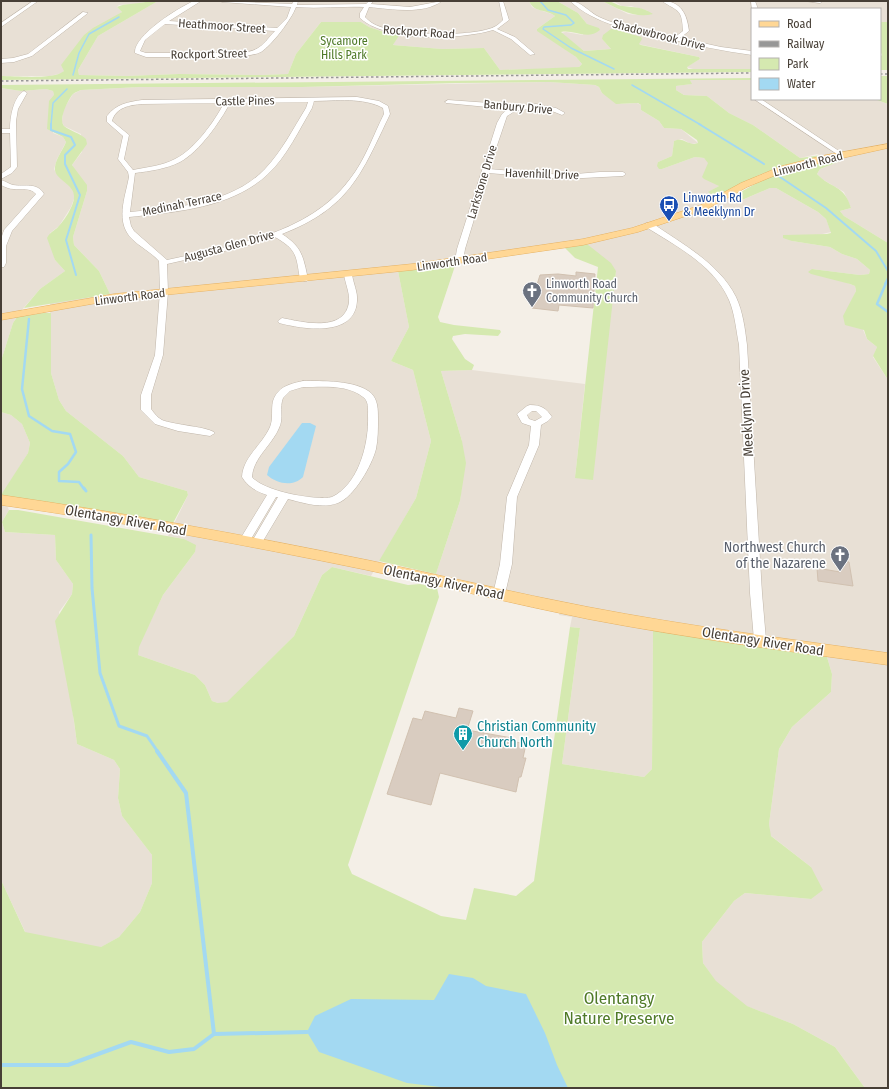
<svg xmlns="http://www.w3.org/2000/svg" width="889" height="1089" font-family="'Fira Sans Condensed',sans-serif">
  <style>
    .residential { fill: #e8e0d5 }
    .green { fill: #d5e9b0 }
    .water { fill: #a3d9f2 }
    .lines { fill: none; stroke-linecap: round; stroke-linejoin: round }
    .stream-far4 { stroke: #a3d9f2; stroke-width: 1.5 }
    .stream-far3 { stroke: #a3d9f2; stroke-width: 2 }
    .stream-far2 { stroke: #a3d9f2; stroke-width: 2.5 }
    .stream-far1 { stroke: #a3d9f2; stroke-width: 3 }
    .stream { stroke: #a3d9f2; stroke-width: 4 }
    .building { fill: #d9ccc0; stroke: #d1c1b0 }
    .minor-casing { stroke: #c0b6aa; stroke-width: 1 }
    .major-casing { stroke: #e6b264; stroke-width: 1 }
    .minor { fill: #fff; fill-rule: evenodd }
    .major { fill: #ffd795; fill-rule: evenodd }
    .rail { stroke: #979797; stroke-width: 1.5; stroke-dasharray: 2.5 2.5; stroke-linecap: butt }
    .labels { text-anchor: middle; stroke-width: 3; stroke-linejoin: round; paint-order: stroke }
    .far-street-label { font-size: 12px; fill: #473f36; stroke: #fff }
    .far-park-label { font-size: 12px; fill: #4f7a28; stroke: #fff }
    .far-transit-label { font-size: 12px; fill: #164399; stroke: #fff; text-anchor: start }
    .far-worship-label { font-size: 12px; fill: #5b616d; stroke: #fff; text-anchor: start }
    .street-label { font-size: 14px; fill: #473f36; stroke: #fff }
    .worship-label { font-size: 14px; fill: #5b616d; stroke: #fff; text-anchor: end }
    .culture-label { font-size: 14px; fill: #0d838f; stroke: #fff; text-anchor: start }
    .near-park-label { font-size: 17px; fill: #4f7a28; stroke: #fff }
  </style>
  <rect width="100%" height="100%" fill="#f4efe7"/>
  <g class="residential">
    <path d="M1 1H149L136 4 119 5 117 7 122 12 116 16 62 73 50 76H1Z"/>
    <path d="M158 1H529L532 7 536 9 552 14 555 16 537 29 576 57 582 64 579 67 574 68 500 70 484 48 442 49 393 45 399 34 381 31 369 27 361 22H321L296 54 288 74 262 75 179 74 127 76 79 75 78 70 98 36Z"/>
    <path d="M557 1H602L628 14 637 15 648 11 631 6H622L613 1H888V22H880V9H752V69H693L686 67 700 59 699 57 638 44 602 39 611 49 584 51 561 33 566 32 583 35 587 24 578 13Z"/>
    <path d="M690 80H752V99H874L888 104V243L844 216 840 211 851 208 844 192 822 179 817 174 820 169 838 162 817 154 800 158 753 125 729 113 707 96 684 95 676 90V86L691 84Z"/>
    <path d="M549 82 595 85 599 87 602 93 621 104 637 103 641 105V110L659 121 664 128 681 129 698 143 691 144 682 139 674 141 672 156 658 162 662 169 695 157 704 158 707 160 719 186 709 192 730 198 729 202 733 204 770 188H776L818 212 826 219 831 232 792 241 830 247 842 254 857 259 870 270 869 274 860 275 812 269 855 286 856 291 851 302 867 339 877 347 873 357 888 380V1088H865L835 1047 793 1024 728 999 703 963 702 942 734 901 745 893 811 899V867L770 835 769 824 779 749 792 727 831 692 832 674 827 657 653 629 652 769 644 777 562 764 580 628 570 627 572 617 559 615 562 603 436 574 460 501 462 483V441L441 371 472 370 585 384 575 478 616 272 587 244 455 264 398 271 409 327 391 361 413 370 431 441 416 498 371 576 332 567 322 575 294 636 227 703H218L212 701 205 685 195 675 138 655V647L163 595 195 552 184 539 168 536 188 495 187 491 139 477 123 456 66 411 59 400 51 373 50 303 110 294 99 271 74 245 73 237 87 191 72 165 82 152 81 134 64 126 62 122 63 110 73 94 81 90 140 87H302Z"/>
    <path d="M1 88 21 91 46 89 53 91 54 95 53 133 63 137 66 142 57 159 54 169 56 173 72 188 75 196 71 207 59 226 50 233 55 260 65 271 40 289 20 312 13 323 1 361Z"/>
    <path d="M1 412 11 415 22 424 30 443 28 453 2 495 9 510 2 522 5 532 55 535 56 560 73 584 72 594 59 612 77 744 114 760 120 769 118 798 122 816 152 855V883L140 912 119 937 75 962 36 955 1 880Z"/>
  </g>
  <g class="green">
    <path d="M149 1H158L98 36 78 70 79 75 127 76 179 74 262 75 288 74 296 54 321 22H361L369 27 381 31 400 34 393 45 442 49 484 48 500 70 579 67 582 64 576 57 537 31V29L555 16C546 9 534 13 529 1H557L578 13 587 24 599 28 600 30C587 41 574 29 561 32L584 51 611 49 602 39 603 35 611 29H614L641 37 642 39 639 44 641 45 699 57 700 59 687 67 688 69H752V72L1 80V76C15 76 54 80 64 71L61 65 84 35 93 28 122 12 117 7C124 3 140 4 149 1Z"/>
    <path d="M602 1C614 0 613 5 623 6 635 8 641 6 653 14 635 19 619 9 602 1Z"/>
    <path d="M880 22H888V70H880V57L882 55 880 50Z"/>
    <path d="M880 76H888V104L874 99H880Z"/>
    <path d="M752 78V80H690L692 84 676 86V90L684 95 707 96 729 113 753 125 800 158 822 155V157L778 168 759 175 721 195 714 196 708 192 719 186 704 179 702 177 708 163 704 158 695 157 662 169H659L657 166 658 162 672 156 674 141C682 137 686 143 694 144L698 143 697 140 681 129 664 128 659 121 641 110V105L638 103 616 104 602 93 599 87 595 85 549 82 456 83 302 87H140L81 90C79 91 75 92 73 94 68 100 58 119 64 126 70 131 80 133 86 139L87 144 72 165 87 185V191L73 237 74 245 99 271 110 294 24 308 40 289 65 271 55 260 47 238C50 232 54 231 58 227 64 221 74 206 74 197 75 183 53 180 55 167 56 158 63 150 66 142L63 137 47 129 49 101 54 95 53 91 46 89 21 91 1 88V85Z"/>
    <path d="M833 159 838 162 820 169 817 174C831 189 844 184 851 208L840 211 844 216 888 243V380L873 356 877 347 867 339 864 330 845 325 843 316 856 291 855 286 850 284 811 274 808 272 812 269 860 275 869 274 870 270 857 259 842 254 830 247 792 241 783 238V235L827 234 831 233 826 219 818 212 776 188H770L735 203 729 202 730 198 764 179 804 165Z"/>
    <path d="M587 244 611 263 616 271 593 480 575 478 598 267 575 258 565 248Z"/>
    <path d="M455 264 454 269 438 317 440 322 454 325 500 330 501 332 498 336 465 334 453 336 452 339 465 359 474 365 472 370 441 371 462 441 466 463 460 501 436 574 379 561 416 498 431 441 413 370 391 361 409 327 398 271Z"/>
    <path d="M43 313H51V373L59 400 66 411 123 456 139 477 187 491 188 495 173 523 1 495 28 453 30 443 22 424 11 415 1 412V361L13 323 17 317Z"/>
    <path d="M9 510H18L184 539 196 545 195 552 163 595 139 647 138 655 195 675 205 685 212 701 218 703 227 702 294 636 322 575 332 567 408 585 420 584 437 588 439 597 348 865 352 874 441 916 466 920 474 888 516 896 534 881 570 627 580 628 562 764 644 777 652 769 653 629 827 657 832 674 831 692 792 727 779 749 769 824 771 836 811 867 823 890 811 899 745 893 734 901 702 942 703 963 716 981 747 1006 793 1024 835 1047 865 1088H1V880L25 932 101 947 119 937 140 912 152 883V855L122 816 118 798 120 769 114 760 77 744 74 721 55 621 72 594 73 584 56 560 55 535 5 532 2 522Z"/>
  </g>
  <g class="water">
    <path d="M302 423H310L316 426 303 477C293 487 277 484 267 475L269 467Z"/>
    <path d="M449 974 473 978 486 986 526 994 545 1033 557 1065 568 1088H449L407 1083 319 1052 307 1032 315 1016 351 999 434 1000Z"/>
  </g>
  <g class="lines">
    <g class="stream-far4">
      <path d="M540 1 548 10 566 15 574 23 571 25 544 27 543 29 571 48 614 69"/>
      <path d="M73 75 79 53 89 34 119 17"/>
      <path d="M632 85 701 125"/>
      <path d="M51 125 53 103 67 89"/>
    </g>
    <g class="stream-far3">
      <path d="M51 124V130L71 137 75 145 65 155V164L80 195 66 240 76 275"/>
      <path d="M699 124 764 164"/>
      <path d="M780 177 826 208 876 251 888 271"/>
      <path d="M885 284 888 278"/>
    </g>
    <g class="stream-far2">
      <path d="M886 283 877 304 888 312"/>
      <path d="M29 319 22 389 29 416 52 431 70 434 76 452 68 464 59 472V481L79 482 84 489"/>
    </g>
    <g class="stream-far1">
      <path d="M84 488 86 491"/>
      <path d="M91 535 92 588 100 673 119 726 147 736 158 752"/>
    </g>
    <g class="stream">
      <path d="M157 751 186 793 214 1034"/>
      <path d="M1 1065H68L131 1042 169 1052 194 1049 214 1034 307 1032"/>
    </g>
  </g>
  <g class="building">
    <path d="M576 272 595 274 593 308 559 305 558 311 532 308 534 296H531L533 287 536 288 540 275 558 274 576 276Z"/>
    <path d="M839 561 849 562 853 586 818 581 817 568 840 572Z"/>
    <path d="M459 708 473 711 467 730 512 738 511 741 526 744 523 758H526L521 777H519L516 792 440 773 431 805 387 794 413 718 422 720 425 711 456 718Z"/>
  </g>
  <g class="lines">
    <g class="minor-casing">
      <g id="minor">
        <path d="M33 1H38L1 27V23Z"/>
        <path d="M194 1H201L169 21 277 28 287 18 291 7 222 2 220 1 292 4 294 1H298L297 5 366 4 369 1H373L371 4 410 7 442 1C423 15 392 9 369 7L365 17C367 19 369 21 372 23 391 36 476 38 496 26 499 24 501 22 503 20L499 1H503L509 20 497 29 515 37 535 54 530 55 511 39 493 30C460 40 386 42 360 18V13L364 7C342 6 319 9 296 7 291 20 272 45 261 52 255 55 248 55 242 57H146L135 53C133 36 179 7 194 1ZM165 24 275 31C262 45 261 50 242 53H146L140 51 145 40Z"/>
        <path d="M570 1C581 1 589 12 599 17 622 28 650 31 675 37L683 31C682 8 678 12 662 1 681 1 687 14 689 31L680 38 721 47 752 51V55C723 51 694 45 665 38 631 30 596 25 570 1Z"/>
        <path d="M751 1H755L758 9H752Z"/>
        <path d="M805 1H822V2L820 3Z"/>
        <path d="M83 12 88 13 32 56 14 62 1 63V59L13 58 28 54Z"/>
        <path d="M24 91 27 93 18 109 16 121 17 167 12 173 1 179V174L11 167 10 133H1V129H10C10 118 13 97 24 91Z"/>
        <path d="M357 97 379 101 388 106 390 114C361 175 349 208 282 234 302 247 303 256 308 279L307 281H304L300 279C296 255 297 250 275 237L242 247 167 264 168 292 163 355 151 395V409C154 413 158 418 162 420 174 425 210 427 215 433L210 436 178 431 155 424 141 410V395L155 355 160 292 159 261C151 252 140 247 132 239 115 222 125 198 129 177L128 172 118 159 123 136 107 122V116C116 104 128 102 142 100ZM314 101C336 101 363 97 383 108L384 114C373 136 365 160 350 179 309 235 230 246 167 260L134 231 131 226 129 217C176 212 232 208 268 174 287 156 299 130 312 108ZM308 102 306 108C293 129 282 151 265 169 232 204 174 208 130 212L135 173C150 171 166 169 180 162 199 152 220 122 230 103ZM224 103C215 121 194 150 175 159 162 166 147 167 133 170L124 159 129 135 112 121C116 107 130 105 142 104Z"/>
        <path d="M754 99H761L845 155 840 156Z"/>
        <path d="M448 100 504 104 513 107 536 104 556 108 565 113 562 115 552 111 536 108 515 111 507 116 489 169 563 175 600 172H623L626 174 623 176 563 179 488 173 465 249 463 261 459 263H456L455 261 457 249 497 123 502 114 508 109 446 103 445 102Z"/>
        <path d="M1 180C5 181 9 184 13 185 25 187 37 182 44 194L12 231 6 246V263L4 267H1V239L4 230 36 194C30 187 22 190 14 189 9 189 5 187 1 185Z"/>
        <path d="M646 223H652C682 244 719 263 736 297 743 312 745 329 747 345L762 593 766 640 764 643 760 645 756 643 754 640 750 593 739 345C736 330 735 314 729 300 714 265 676 246 646 227Z"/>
        <path d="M345 272H348L352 274C353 283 358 292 357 301 355 338 302 329 279 323L278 321 282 318C302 322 345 333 349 302 350 293 345 283 344 274Z"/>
        <path d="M303 381C322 381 356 380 371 393 378 400 378 409 378 419 378 429 378 439 376 449 372 465 354 497 338 503 322 509 304 503 288 499L260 546H252L251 543 278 497H276L248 544H240L239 541 267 495C256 491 248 487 242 477 243 457 262 445 270 427 275 415 268 403 278 392 284 385 294 383 303 381ZM303 387C322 387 347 384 363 397 369 401 368 409 368 416 369 443 359 484 332 497 315 501 263 491 252 477 253 458 272 445 279 428 284 418 279 408 283 398L290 391Z"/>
        <path d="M530 405C541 405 546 408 552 417L548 421 541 425 539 445 517 497 512 564 505 594 503 597 499 598 495 597 493 594 500 564 507 497 529 445 531 426 522 423 517 414 527 406ZM532 411H536L542 417 535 421 529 419 527 415Z"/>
      </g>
    </g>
    <g class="major-casing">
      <g id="major">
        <path d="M888 144V148L788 170 747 187 707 209 638 232 583 245 412 270 114 300 1 320V314L114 294 412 264 583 239 632 228 701 205 741 183 782 166 826 155Z"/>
        <path d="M1 495C124 513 245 535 367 560 441 575 514 593 588 607 687 626 788 639 888 653V665C788 651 687 638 588 619 514 604 441 586 367 570 245 545 124 522 1 505Z"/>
      </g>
    </g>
    <use href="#minor" class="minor"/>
    <use href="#major" class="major"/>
    <g class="rail">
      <path d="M880 74H888"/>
      <path d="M1 81 752 73"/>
    </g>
  </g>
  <defs>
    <g id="bus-pin" transform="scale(1)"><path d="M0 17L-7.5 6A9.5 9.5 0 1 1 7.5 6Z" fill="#1a4fb4" stroke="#fff"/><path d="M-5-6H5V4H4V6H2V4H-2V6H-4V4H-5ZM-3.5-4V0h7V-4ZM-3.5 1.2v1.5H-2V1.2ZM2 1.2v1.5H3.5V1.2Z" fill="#fff"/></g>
    <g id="church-pin" transform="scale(1)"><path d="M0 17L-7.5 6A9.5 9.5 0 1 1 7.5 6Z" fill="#6b7280" stroke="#fff"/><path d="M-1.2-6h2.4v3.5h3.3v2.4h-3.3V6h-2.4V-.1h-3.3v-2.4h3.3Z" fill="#fff"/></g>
    <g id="building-pin" transform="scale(1)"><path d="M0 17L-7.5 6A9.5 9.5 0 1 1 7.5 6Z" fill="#0f9aa8" stroke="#fff"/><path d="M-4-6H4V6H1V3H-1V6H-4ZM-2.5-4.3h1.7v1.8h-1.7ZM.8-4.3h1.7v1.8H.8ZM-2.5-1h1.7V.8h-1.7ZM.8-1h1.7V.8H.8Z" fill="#fff"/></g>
  </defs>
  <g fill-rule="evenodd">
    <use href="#bus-pin" x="669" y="205"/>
    <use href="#church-pin" x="532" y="291"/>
    <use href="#church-pin" x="840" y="555"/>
    <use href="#building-pin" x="463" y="734"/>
  </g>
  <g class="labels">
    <g class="far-street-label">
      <text transform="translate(222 26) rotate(4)" y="4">Heathmoor Street</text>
      <text transform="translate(419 32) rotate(4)" y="4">Rockport Road</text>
      <text transform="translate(659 35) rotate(14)" y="4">Shadowbrook Drive</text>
      <text transform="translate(209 54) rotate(-1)" y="4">Rockport Street</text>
      <text transform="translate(245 101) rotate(-1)" y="4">Castle Pines</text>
      <text transform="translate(518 107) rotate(5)" y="4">Banbury Drive</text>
      <text transform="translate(808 164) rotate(-14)" y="4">Linworth Road</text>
      <text transform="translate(542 174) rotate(2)" y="4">Havenhill Drive</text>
      <text transform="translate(482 182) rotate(-73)" y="4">Larkstone Drive</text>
      <text transform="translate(182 204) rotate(-12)" y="4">Medinah Terrace</text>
      <text transform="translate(229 246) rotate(-15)" y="4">Augusta Glen Drive</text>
      <text transform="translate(452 262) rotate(-8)" y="4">Linworth Road</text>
      <text transform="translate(130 297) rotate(-7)" y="4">Linworth Road</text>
    </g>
    <g class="far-park-label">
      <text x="344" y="45">Sycamore<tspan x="344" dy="14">Hills Park</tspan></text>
    </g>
    <g class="far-transit-label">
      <text x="683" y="202">Linworth Rd<tspan x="683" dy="14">&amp; Meeklynn Dr</tspan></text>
    </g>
    <g class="far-worship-label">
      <text x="546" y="288">Linworth Road<tspan x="546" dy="14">Community Church</tspan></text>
    </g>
    <g class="street-label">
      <text transform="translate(746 413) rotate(-93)" y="5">Meeklynn Drive</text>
      <text transform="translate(126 520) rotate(10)" y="5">Olentangy River Road</text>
      <text transform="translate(444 582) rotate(12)" y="5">Olentangy River Road</text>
      <text transform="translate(763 641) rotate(9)" y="5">Olentangy River Road</text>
    </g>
    <g class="worship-label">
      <text x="826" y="552">Northwest Church<tspan x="826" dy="16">of the Nazarene</tspan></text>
    </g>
    <g class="culture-label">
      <text x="477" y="731">Christian Community<tspan x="477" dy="16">Church North</tspan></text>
    </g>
    <g class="near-park-label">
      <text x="619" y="1004">Olentangy<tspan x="619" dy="20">Nature Preserve</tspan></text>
    </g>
  </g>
  <rect width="889" height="1089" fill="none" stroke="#473f36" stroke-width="4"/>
  <rect x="751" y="8" width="130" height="92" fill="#ffffff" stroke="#b5b2af"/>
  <rect x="759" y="21" width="20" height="6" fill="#ffd795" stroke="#b5b2af"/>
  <text x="787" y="28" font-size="12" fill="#473f36">Road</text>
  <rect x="759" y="41" width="20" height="6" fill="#979797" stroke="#b5b2af"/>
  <text x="787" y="48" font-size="12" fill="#473f36">Railway</text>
  <rect x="759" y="58" width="20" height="12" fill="#d5e9b0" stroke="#b5b2af"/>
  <text x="787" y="68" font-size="12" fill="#473f36">Park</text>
  <rect x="759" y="78" width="20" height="12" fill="#a3d9f2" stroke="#b5b2af"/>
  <text x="787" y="88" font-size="12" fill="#473f36">Water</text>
</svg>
